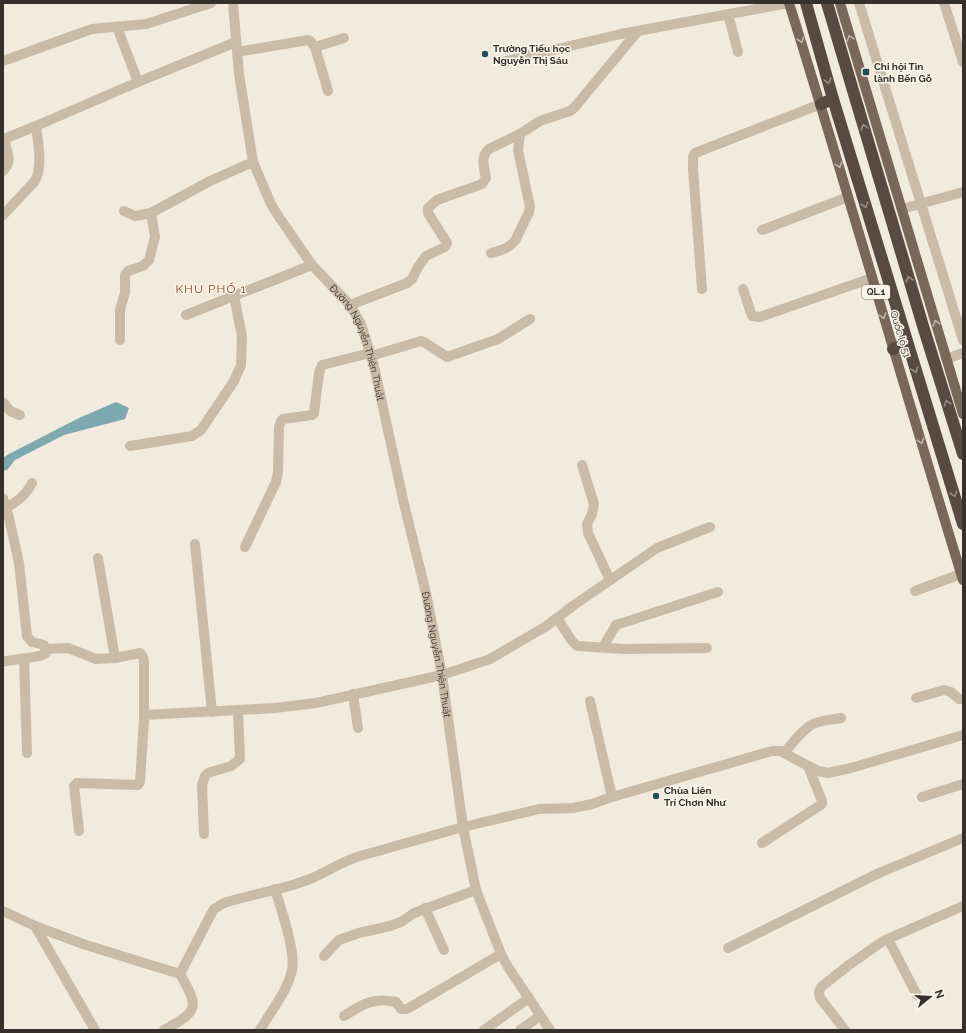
<svg xmlns="http://www.w3.org/2000/svg" width="966" height="1033" font-family="Raleway,sans-serif">
  <style>
    .water { fill: #7ca8af }
    .lines { fill: none; stroke-linecap: round; stroke-linejoin: round }
    .minor { stroke: #cabba9; stroke-width: 10 }
    .major { stroke: #79675a; stroke-width: 10 }
    .highway { stroke: #584a40; stroke-width: 12 }
    .oneway { stroke: #c0b5a9 }
    .oneway2 { stroke: #998e84 }
    .poi-dot { fill: #1e4f59; stroke: #faf4e9; stroke-width: 1.5 }
    .labels { text-anchor: middle; stroke-width: 3; stroke-linejoin: round; paint-order: stroke }
    .shield { fill: #faf4e9; stroke: #726a63; stroke-width: 1 }
    .shield-label { font-size: 9px; font-weight: bold; fill: #372f29 }
    .poi-label { font-size: 10px; font-weight: bold; fill: #372f29; stroke: #faf4e9; text-anchor: start }
    .street-label { font-size: 10px; fill: #372f29; stroke: #faf4e9 }
    .quarter-label { font-size: 12px; letter-spacing: 1px; fill: #864322; stroke: #faf4e9 }
  </style>
  <rect width="100%" height="100%" fill="#f2eadd"/>
  <path class="water" d="M116 402 129 408 125 419 64 435 15 460 7 470 3 471V458L7 455 79 418Z"/>
  <g class="lines">
    <g class="minor">
      <path id="s1" d="M233 3 239 74 253 162 271 204 279 217 312 265 350 305 361 324 374 366 404 504 426 593 442 675 463 827 539 809 573 808 592 804 612 797 772 751H780L818 771 828 773 851 768 963 735"/>
      <path d="M859 3 963 340"/>
      <path d="M944 3 963 62"/>
      <path d="M728 14 738 52"/>
      <path d="M117 27 138 82"/>
      <path d="M315 47 344 38"/>
      <path d="M237 52 308 40 310 41 315 47 328 91"/>
      <path d="M3 61 92 29 146 24 211 3"/>
      <path d="M502 62 621 34 789 3"/>
      <path d="M3 171C13 161 7 152 4 139L36 126"/>
      <path d="M902 209 963 192"/>
      <path d="M124 211 135 216 151 213 210 181 253 162"/>
      <path d="M3 215 35 181C43 168 38 141 36 126L138 82 236 42"/>
      <path d="M762 230 848 197"/>
      <path d="M491 253C501 250 508 249 515 241L529 212 530 207 518 150 520 134"/>
      <path d="M702 289 693 169V157L695 153 821 104"/>
      <path d="M743 289 752 316 760 317 872 278"/>
      <path d="M350 305 407 283 412 279 418 267 426 256 445 247 447 243 428 213V208L437 200 482 184 486 178C484 168 480 157 489 149L520 134 540 121 570 111 574 108 638 31"/>
      <path d="M186 315 312 265"/>
      <path d="M120 340V310L125 292V275L128 271 143 266 149 260 155 237 151 213"/>
      <path d="M371 356 421 341 424 342 447 357 498 339 530 319"/>
      <path d="M946 359 963 353"/>
      <path d="M3 402 10 411 20 415"/>
      <path d="M130 446 192 436 201 430 234 381 241 365 242 336 234 296"/>
      <path d="M582 465 594 504 592 514 587 524 588 533 610 580"/>
      <path d="M3 498 9 518 19 563 27 636 32 642 44 645 45 649"/>
      <path d="M6 508C19 500 25 496 32 483"/>
      <path d="M195 544 212 712"/>
      <path d="M245 547 276 482 278 472 279 427 281 421 283 419 312 415 314 413 319 373 322 365 370 353"/>
      <path d="M98 558 115 658"/>
      <path d="M915 591 961 574"/>
      <path d="M557 618 572 641 577 646 624 649 707 648"/>
      <path d="M603 647 616 625 718 592"/>
      <path d="M24 658 27 753"/>
      <path d="M3 662C12 659 41 658 46 653L45 649 68 648 96 659 115 658 140 653 143 657 144 662V720L140 782 138 785 77 783 74 786 79 831"/>
      <path d="M353 694 358 728"/>
      <path d="M916 698 944 690 951 692 959 699H963"/>
      <path d="M590 701 612 797"/>
      <path d="M144 715 275 708 316 703 442 675 490 659 545 627 574 605 657 548 710 527"/>
      <path d="M784 753C792 744 800 732 811 725 819 720 831 720 841 718"/>
      <path d="M922 797 963 784"/>
      <path d="M204 834 202 785 205 776 208 773 231 766 240 759 238 710"/>
      <path d="M762 843 822 804V801L808 766"/>
      <path d="M425 908 444 950"/>
      <path d="M3 911 35 926 86 945 180 974"/>
      <path d="M35 926 95 1030"/>
      <path d="M888 939 917 995"/>
      <path d="M728 948 879 873 963 838"/>
      <path d="M324 956 339 940 359 933 390 926 401 922 414 913 476 890"/>
      <path d="M344 1016C363 1004 373 997 396 1002L401 1009H407L501 954"/>
      <path d="M164 1030C198 1011 200 1009 180 974L210 916 214 909 224 903C252 894 282 890 310 879 327 872 342 861 360 856L463 827 476 890 501 954 508 967 550 1030"/>
      <path d="M260 1030C271 1011 287 992 292 970 296 952 281 909 275 889"/>
      <path d="M484 1030 529 998"/>
      <path d="M520 1030 540 1016"/>
      <path d="M845 1030 820 998 819 992 821 987 849 965 883 941 963 906"/>
    </g>
    <g class="major">
      <path d="M789 3C849 195 904 388 963 580"/>
      <path d="M840 3 963 414"/>
    </g>
    <g class="highway">
      <path d="M806 3 833 99 963 524"/>
      <path d="M827 3 923 326 963 454"/>
      <path d="M821 104 833 99"/>
      <path d="M893 349 907 344"/>
    </g>
  </g>
  <defs><path id="oneway-chevron" d="M-2-3.5L2.5 0L-2 3.5" fill="none" stroke-width="1.6" stroke-linecap="round" stroke-linejoin="round"/></defs>
  <g class="oneway">
    <use href="#oneway-chevron" transform="translate(850 38) rotate(-107)"/>
    <use href="#oneway-chevron" transform="translate(801 40) rotate(73)"/>
    <use href="#oneway-chevron" transform="translate(839 165) rotate(74)"/>
    <use href="#oneway-chevron" transform="translate(883 316) rotate(74)"/>
    <use href="#oneway-chevron" transform="translate(936 323) rotate(-107)"/>
    <use href="#oneway-chevron" transform="translate(921 441) rotate(73)"/>
  </g>
  <g class="oneway2">
    <use href="#oneway-chevron" transform="translate(828 81) rotate(74)"/>
    <use href="#oneway-chevron" transform="translate(864 127) rotate(-106)"/>
    <use href="#oneway-chevron" transform="translate(865 205) rotate(73)"/>
    <use href="#oneway-chevron" transform="translate(909 279) rotate(-106)"/>
    <use href="#oneway-chevron" transform="translate(915 370) rotate(73)"/>
    <use href="#oneway-chevron" transform="translate(947 403) rotate(-108)"/>
    <use href="#oneway-chevron" transform="translate(954 494) rotate(73)"/>
  </g>
  <g class="poi-dot">
    <circle cx="485" cy="54" r="4"/>
    <rect x="862" y="68" width="8" height="8" rx="2"/>
    <circle cx="656" cy="796" r="4"/>
  </g>
  <g class="labels">
    <rect class="shield" x="862" y="285" width="28" height="14" rx="3"/>
    <g class="shield-label">
      <text x="876" y="295">QL.1</text>
    </g>
    <g class="poi-label">
      <text x="493" y="52">Trường Tiểu học<tspan x="493" dy="12">Nguyễn Thị Sáu</tspan></text>
      <text x="874" y="70">Chi hội Tin<tspan x="874" dy="12">lành Bến Gỗ</tspan></text>
      <text x="664" y="794">Chùa Liên<tspan x="664" dy="12">Trí Chơn Như</tspan></text>
    </g>
    <g class="street-label">
      <text transform="translate(901 334) rotate(73)" y="4">Quốc lộ 51</text>
      <text dy="4" stroke="none"><textPath href="#s1" startOffset="372">Đường Nguyễn Thiện Thuật</textPath></text>
      <text dy="4" stroke="none"><textPath href="#s1" startOffset="696">Đường Nguyễn Thiện Thuật</textPath></text>
    </g>
    <g class="quarter-label">
      <text x="211" y="293">KHU PHỐ 1</text>
    </g>
  </g>
  <rect width="966" height="1033" fill="none" stroke="#372f29" stroke-width="8"/>
  <g transform="translate(930 997) rotate(72)" stroke="#faf4e9" stroke-width="3" paint-order="stroke">
  <path d="M0-3L7 15L0 10L-7 15Z" fill="#372f29"/>
  <text y="-6" font-size="11" font-weight="bold" text-anchor="middle" fill="#372f29">N</text>
  </g>
</svg>
